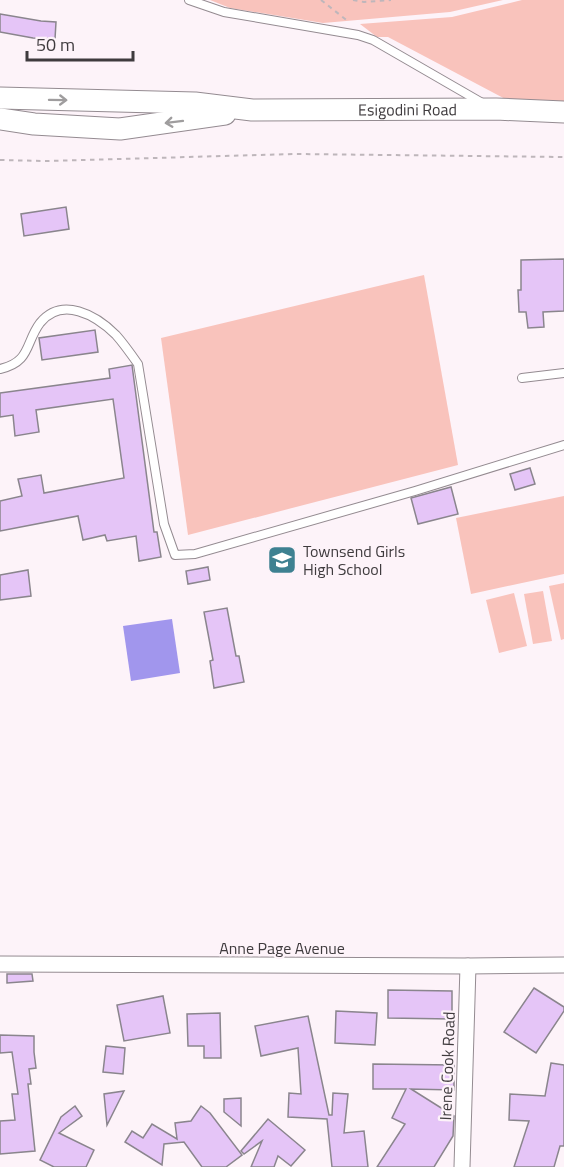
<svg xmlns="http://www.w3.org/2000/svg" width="564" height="1167" font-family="'Titillium Web',sans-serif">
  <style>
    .green { fill: #f9c3bc }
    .water { fill: #a196ed }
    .building { fill: #e5c5f7; stroke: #8a858d; stroke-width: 1.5 }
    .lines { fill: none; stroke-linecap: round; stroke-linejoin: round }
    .lane-casing { stroke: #948b91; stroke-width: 10 }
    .street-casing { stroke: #948b91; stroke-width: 17 }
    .secondary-casing { stroke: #948b91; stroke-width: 23 }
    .path { stroke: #beb6bb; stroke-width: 2; stroke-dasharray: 4.5 4.5; stroke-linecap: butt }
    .lane { stroke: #fff; stroke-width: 8 }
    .street { stroke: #fff; stroke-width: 15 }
    .secondary { stroke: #fff; stroke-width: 21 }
    .oneway { stroke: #9f9d9e }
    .labels { text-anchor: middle; stroke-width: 4.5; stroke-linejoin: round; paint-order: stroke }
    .street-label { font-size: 16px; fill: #3f3b3e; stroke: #fdf3f9 }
    .poi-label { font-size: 16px; fill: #3f3b3e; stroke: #fdf3f9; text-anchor: start }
  </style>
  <rect width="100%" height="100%" fill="#fdf3f9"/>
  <g class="green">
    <path d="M210 0H503L450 12 323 23 230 8Z"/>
    <path d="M522 0H564V105L511 102 388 37H377L360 24 452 17Z"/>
    <path d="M424 275 458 465 188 535 161 338Z"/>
    <path d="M564 496V574L471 594 456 518Z"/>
    <path d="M564 583V639L561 640 549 586Z"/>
    <path d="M543 591 552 641 533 644 524 594Z"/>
    <path d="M514 593 527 646 499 653 486 600Z"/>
  </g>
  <path class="water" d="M172 619 180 673 131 681 123 626Z"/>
  <g class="building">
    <path d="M0 14 41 21 56 22 55 39 33 38 0 32Z"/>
    <path d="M66 207 69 229 24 236 21 214Z"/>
    <path d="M564 259V311L543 312 544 327 528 328 526 312H519L518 290H521V260Z"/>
    <path d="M95 330 98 352 42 360 39 338Z"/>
    <path d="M132 365 154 532H157L161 557 139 561 136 536 107 541 105 535 83 540 78 516 0 531V501L22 496 18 479 41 475 44 493 124 478 113 399 36 410 39 432 15 436 13 415 0 417V393L110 378 109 369Z"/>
    <path d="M530 468 535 484 515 490 510 474Z"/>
    <path d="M451 487 458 514 418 524 411 498Z"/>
    <path d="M208 567 210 580 188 584 186 571Z"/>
    <path d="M28 570 31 596 0 600V575Z"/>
    <path d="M227 608 236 656H239L244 682 214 688 210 661 213 660 204 612Z"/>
    <path d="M7 974H32L33 981 7 983Z"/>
    <path d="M534 988 564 1007V1011L536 1053 504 1032Z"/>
    <path d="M388 990 452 991V1019L388 1018Z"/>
    <path d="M163 996 170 1033 124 1041 117 1005Z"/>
    <path d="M336 1011 377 1013 375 1045 335 1043Z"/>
    <path d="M220 1013 221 1058H204V1046H188L187 1014Z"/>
    <path d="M308 1016 329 1115H332L333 1093 348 1094 344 1133 364 1131 368 1167H332L327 1119 288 1117 289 1093 301 1094 298 1048 261 1056 255 1026Z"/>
    <path d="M0 1035 34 1036V1052L36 1068 29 1069 31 1084H28L35 1151 0 1154V1121L15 1120 12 1094H18L12 1052 0 1053Z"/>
    <path d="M106 1046 125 1048 123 1074 103 1072Z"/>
    <path d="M551 1063 564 1065V1146H560L554 1167H514L529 1121 509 1120 510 1094 545 1096Z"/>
    <path d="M373 1064 454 1065V1090L411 1089 454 1116 453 1136 434 1167H377L405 1124 392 1118 406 1089H373Z"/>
    <path d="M124 1091 107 1125 104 1094Z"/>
    <path d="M241 1098V1126L224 1112V1099Z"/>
    <path d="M75 1106 82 1116 59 1133 94 1150 86 1167H54L40 1160 61 1117Z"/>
    <path d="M201 1106 210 1113 242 1155 226 1167H202L184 1142 164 1144 162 1165 125 1142 132 1131 143 1138 152 1124 177 1139 175 1123 191 1121Z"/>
    <path d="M268 1119 305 1150 291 1166 278 1156 274 1167H251L262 1141 244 1154 241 1151Z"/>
  </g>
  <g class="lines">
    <g class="lane-casing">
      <g id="lane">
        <path d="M189 0 224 12 358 35 373 40 484 104"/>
        <path d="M0 369C31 362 25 343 40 323 62 296 96 315 116 335 124 344 131 354 138 364L164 524 175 555 195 554 415 491 564 445"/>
        <path d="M522 378 564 373"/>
      </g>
    </g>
    <g class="street-casing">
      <g id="street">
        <path d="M0 964 468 966 564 965"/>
        <path d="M462 1167 468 966"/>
      </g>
    </g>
    <g class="secondary-casing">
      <g id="secondary">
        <path id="s1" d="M0 98 195 103 252 110 496 109 564 112"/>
        <path d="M0 119 34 124 120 129 225 114"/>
      </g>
    </g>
    <g class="path">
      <path d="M321 0 349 22"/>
      <path d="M353 0 364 2 391 0"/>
      <path d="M0 160 46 161 296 154 564 157"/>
    </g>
    <use href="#lane" class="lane"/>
    <use href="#street" class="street"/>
    <use href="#secondary" class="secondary"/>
  </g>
  <defs><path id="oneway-shaft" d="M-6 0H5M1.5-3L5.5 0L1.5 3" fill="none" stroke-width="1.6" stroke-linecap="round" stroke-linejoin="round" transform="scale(1.5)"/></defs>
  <g class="oneway">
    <use href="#oneway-shaft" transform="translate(58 100) rotate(1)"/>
    <use href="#oneway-shaft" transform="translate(174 122) rotate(173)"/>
  </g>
  <defs>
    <g id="school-square" transform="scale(1.5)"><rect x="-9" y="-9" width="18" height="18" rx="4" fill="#3e8191" stroke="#fdf3f9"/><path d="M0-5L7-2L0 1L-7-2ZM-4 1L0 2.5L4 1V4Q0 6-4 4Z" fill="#fff"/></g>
  </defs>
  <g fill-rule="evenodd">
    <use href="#school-square" x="282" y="560"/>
  </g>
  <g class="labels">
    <g class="street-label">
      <text dy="6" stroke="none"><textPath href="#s1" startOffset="408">Esigodini Road</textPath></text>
      <text x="282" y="954">Anne Page Avenue</text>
      <text transform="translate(447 1066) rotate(-88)" y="6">Irene Cook Road</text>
    </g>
    <g class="poi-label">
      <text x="303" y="557">Townsend Girls<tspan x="303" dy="18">High School</tspan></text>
    </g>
  </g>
  <path d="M27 51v9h106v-9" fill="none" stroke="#3f3b3e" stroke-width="3"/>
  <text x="36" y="51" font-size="18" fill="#3f3b3e" stroke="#fdf3f9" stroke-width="4.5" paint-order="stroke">50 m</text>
</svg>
